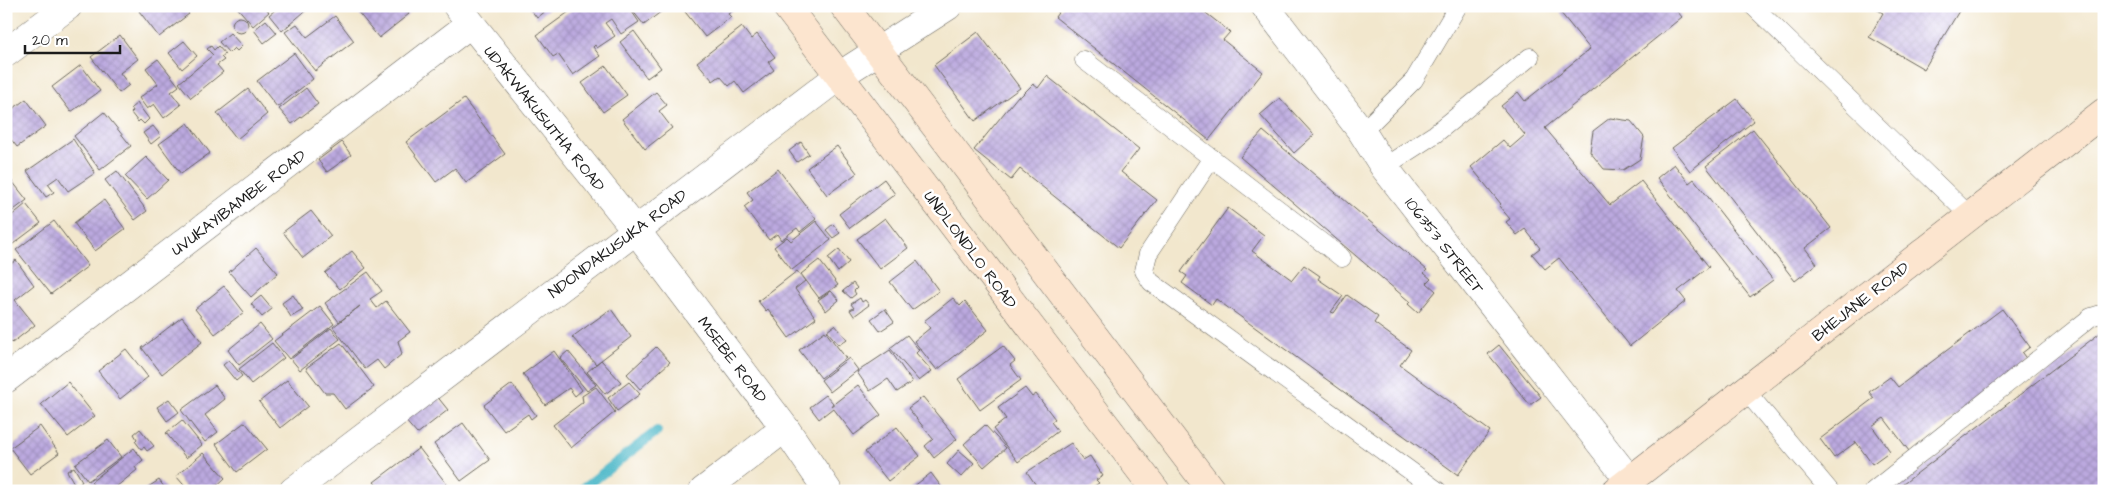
<svg xmlns="http://www.w3.org/2000/svg" width="2110" height="497" font-family="'Architects Daughter',sans-serif">
  <style>
    .lines { fill: none; stroke-linecap: round; stroke-linejoin: round }
    .stream { stroke: #4bb7c8; stroke-width: 10 }
    .building { fill: url(#building-cross-hatch) }
    .lane-casing { stroke: #67635a; stroke-width: 19 }
    .street-casing { stroke: #67635a; stroke-width: 29 }
    .secondary-casing { stroke: #67635a; stroke-width: 29 }
    .lane { stroke: #fff; stroke-width: 18 }
    .street { stroke: #fff; stroke-width: 28 }
    .secondary { stroke: #fce5cf; stroke-width: 28 }
    .labels { text-anchor: middle; stroke-width: 5; stroke-linejoin: round; paint-order: stroke }
    .street-label { font-size: 16px; fill: #1c1c1c; stroke: #fff }
  </style>
  <defs>
    <pattern id="building-cross-hatch" width="8" height="8" patternUnits="userSpaceOnUse" patternTransform="scale(1.25)"><rect width="8" height="8" fill="#bba9df"/><path d="M0 0l8 8M0 8l8-8" fill="none" stroke="#a091bf"/></pattern>
  </defs>
  <rect width="100%" height="100%" fill="#fff"/>
  <filter id="ink" filterUnits="userSpaceOnUse"><feTurbulence type="fractalNoise" baseFrequency=".02" numOctaves="2"/><feDisplacementMap in="SourceGraphic" scale="10" xChannelSelector="R" yChannelSelector="G"/><feConvolveMatrix kernelMatrix="1 2 1 2 8 2 1 2 1" color-interpolation-filters="sRGB"/></filter>
  <filter id="wash" filterUnits="userSpaceOnUse"><feTurbulence type="fractalNoise" baseFrequency=".0096" numOctaves="4" result="noise"/><feDisplacementMap in="SourceGraphic" scale="20" xChannelSelector="R" yChannelSelector="G"/><feGaussianBlur stdDeviation="1.12" result="paint"/><feColorMatrix in="noise" values="0 0 0 0 0 0 0 0 0 0 0 0 0 0 0 0 0 1.4 0 .05"/><feComposite in="paint" operator="in"/></filter>
  <g filter="url(#wash)">
    <rect width="100%" height="100%" fill="#f2e7cd"/>
    <g class="lines">
      <path class="stream" d="M580 491 657 431"/>
    </g>
    <g id="blocks">
      <g class="building">
        <path d="M146 6H183L189 14 159 37 139 11Z"/>
        <path d="M236 6H264L269 12 253 26Z"/>
        <path d="M280 6H311L282 31 269 15Z"/>
        <path d="M353 6H402L409 14 379 38Z"/>
        <path d="M528 6H552L537 18Z"/>
        <path d="M577 6H628L639 22 621 34 611 19 605 23 615 36 597 48 595 45 593 47 600 56 573 75 558 54 553 57 537 35Z"/>
        <path d="M636 6H668L644 25 632 10Z"/>
        <path d="M684 6H734L736 8 728 14 731 17 705 37 682 8Z"/>
        <path d="M1063 6H1197L1230 32 1223 40 1263 72 1209 140 1055 17Z"/>
        <path d="M1567 6H1673L1682 17 1545 128 1610 205 1641 181 1709 267 1678 291 1686 301 1630 346 1559 258 1545 269 1532 254 1540 248 1525 229 1517 235 1506 222 1510 219 1499 206 1501 204 1471 167 1503 140 1510 148 1525 135 1501 106 1518 92 1525 101 1590 49 1560 12Z"/>
        <path d="M1875 6H1962L1924 69 1869 37 1883 13 1874 8Z"/>
        <path d="M335 16 354 41 315 71 285 32 297 24 307 37Z"/>
        <circle cx="240" cy="25" r="8"/>
        <path d="M266 20 277 33 264 43 254 30Z"/>
        <path d="M742 27 751 39 757 34 775 57 768 62 774 70 744 93 735 81 729 86 720 76 713 81 697 62Z"/>
        <path d="M634 31 661 68 647 78 620 42Z"/>
        <path d="M978 32 1020 88 975 121 934 65Z"/>
        <path d="M230 33 242 46 237 51 234 48 229 53 219 42Z"/>
        <path d="M120 35 138 59 120 73 129 85 119 93 91 57Z"/>
        <path d="M184 41 197 56 182 69 169 53Z"/>
        <path d="M211 46 214 50 218 46 225 54 221 57 224 60 217 65 223 72 191 98 179 83 213 55 207 49Z"/>
        <path d="M294 53 313 79 277 107 257 81Z"/>
        <path d="M158 59 179 86 171 92 181 105 164 118 154 104 147 109 139 98 158 84 146 68Z"/>
        <path d="M81 65 100 91 71 112 52 87Z"/>
        <path d="M606 66 627 95 603 112 582 83Z"/>
        <path d="M1047 76 1139 149 1121 172 1157 200 1119 248 1020 169 1011 180 974 150 1018 96 1020 97 1033 84 1038 88Z"/>
        <path d="M306 88 318 104 292 124 279 109Z"/>
        <path d="M248 89 267 114 237 139 217 113Z"/>
        <path d="M656 92 667 105 659 111 672 128 645 149 622 119Z"/>
        <path d="M1280 98 1314 135 1294 153 1260 115Z"/>
        <path d="M26 99 46 126 17 147 6 133V114Z"/>
        <path d="M464 99 505 154 466 183 455 168 436 182 406 142Z"/>
        <path d="M1737 99 1754 121 1690 171 1672 148Z"/>
        <path d="M137 103 149 119 144 124 140 120 138 122 131 113 133 111 131 108Z"/>
        <path d="M104 112 131 146 100 170 74 136Z"/>
        <path d="M1610 118 1631 121 1644 137 1640 159 1623 170 1604 169 1590 152 1593 131Z"/>
        <path d="M188 123 210 153 181 174 159 144Z"/>
        <path d="M153 126 161 136 151 144 143 133Z"/>
        <path d="M1753 129 1831 228 1805 248 1817 264 1795 281 1706 166Z"/>
        <path d="M1263 131 1427 270 1424 273 1431 279 1427 283 1436 291 1418 313 1408 304 1410 302 1240 157Z"/>
        <path d="M73 139 95 173 68 191 58 177 48 184 54 192 46 197 27 171Z"/>
        <path d="M342 142 351 155 327 172 318 160Z"/>
        <path d="M801 142 809 154 797 162 789 151Z"/>
        <path d="M837 146 857 173 827 195 807 168Z"/>
        <path d="M146 157 168 180 147 199 125 176Z"/>
        <path d="M1674 164 1689 183 1694 179 1773 280 1750 297 1657 178Z"/>
        <path d="M778 169 816 219 800 232 797 228 781 240 777 234 769 240 744 207 753 200 747 192Z"/>
        <path d="M117 171 147 211 135 220 105 180Z"/>
        <path d="M884 179 895 194 850 228 839 214Z"/>
        <path d="M12 181 27 200 6 216V185Z"/>
        <path d="M104 200 125 229 95 251 74 223Z"/>
        <path d="M26 204 41 223 9 247 6 244V220Z"/>
        <path d="M1228 208 1264 235 1252 251 1292 280 1304 265 1320 276 1318 279 1343 296 1331 312 1334 313 1347 295 1378 317 1374 323 1411 350 1400 365 1490 431 1458 475 1216 299 1212 305 1182 283 1187 276 1181 272Z"/>
        <path d="M311 211 331 236 303 258 283 232Z"/>
        <path d="M885 218 908 248 880 269 857 239Z"/>
        <path d="M54 221 88 266 51 294 16 250Z"/>
        <path d="M816 221 831 240 792 270 774 247 787 237 791 241Z"/>
        <path d="M833 224 840 233 833 238 826 230Z"/>
        <path d="M256 248 278 273 251 297 229 272Z"/>
        <path d="M839 249 849 262 838 272 828 258Z"/>
        <path d="M352 251 366 268 340 289 325 273Z"/>
        <path d="M16 260 34 285 15 300 35 325 12 343 6 336V268Z"/>
        <path d="M819 260 838 285 819 298 801 274Z"/>
        <path d="M917 261 939 291 912 310 890 282Z"/>
        <path d="M797 271 805 281 795 289 816 318 789 338 768 309 766 311 758 301Z"/>
        <path d="M368 272 382 291 370 299 377 308 386 301 410 332 398 341 402 354 384 369 377 360 365 369 333 327 360 306 339 322 325 303Z"/>
        <path d="M853 283 857 288 854 291 856 294 851 298 843 291Z"/>
        <path d="M224 286 244 312 215 334 195 309Z"/>
        <path d="M831 291 839 300 826 311 818 300Z"/>
        <path d="M293 295 303 310 291 317 282 303Z"/>
        <path d="M261 296 272 309 262 317 251 304Z"/>
        <path d="M860 298 862 302 865 300 869 305 854 316 850 310 854 308 851 304Z"/>
        <path d="M953 298 960 306 965 301 988 330 937 370 914 341 930 328 924 321Z"/>
        <path d="M320 306 334 324 289 359 274 341Z"/>
        <path d="M611 309 631 337 596 364 572 337Z"/>
        <path d="M885 309 894 322 880 331 871 319Z"/>
        <path d="M2002 309 2030 347 2022 353 2028 361 1909 451 1884 418 1872 426 1890 451 1872 464 1856 442 1834 458 1820 439 1874 398 1869 392 1890 377 1898 387Z"/>
        <path d="M182 317 202 342 162 374 142 348Z"/>
        <path d="M260 324 272 339 239 365 228 350Z"/>
        <path d="M835 325 847 339 839 345 827 331Z"/>
        <path d="M331 328 340 339 300 370 291 359Z"/>
        <path d="M2104 330V491H1894Z"/>
        <path d="M825 331 846 358 821 378 799 350Z"/>
        <path d="M907 335 919 350 916 353 932 371 919 381 890 348Z"/>
        <path d="M272 343 284 358 251 384 239 369Z"/>
        <path d="M341 343 374 387 345 409 333 393H325L306 368Z"/>
        <path d="M1499 345 1541 397 1530 405 1488 354Z"/>
        <path d="M1003 346 1015 361 1010 365 1021 380 980 410 958 379Z"/>
        <path d="M656 347 670 362 640 389 627 374Z"/>
        <path d="M126 349 148 377 120 399 98 371Z"/>
        <path d="M890 350 912 382 897 392 888 379 870 391 857 372Z"/>
        <path d="M554 351 582 390 575 396 569 388 545 405 523 374Z"/>
        <path d="M568 351 596 385 587 391 560 358Z"/>
        <path d="M849 358 858 370 830 392 821 380Z"/>
        <path d="M229 360 242 376 236 381 223 365Z"/>
        <path d="M601 360 621 382 605 394 587 372Z"/>
        <path d="M287 380 308 406 280 428 259 402Z"/>
        <path d="M68 382 95 416 68 437 41 404Z"/>
        <path d="M629 382 640 394 617 411 608 398Z"/>
        <path d="M512 384 536 415 531 419 528 414 504 431 484 405Z"/>
        <path d="M215 385 225 399 205 415 218 432 205 442 181 410Z"/>
        <path d="M858 385 881 415 854 435 833 408 819 419 810 407 826 395 833 403 831 406Z"/>
        <path d="M596 387 615 412 571 448 553 425 583 402 582 396Z"/>
        <path d="M1025 388 1032 397 1036 394 1055 419 1051 422 1058 431 1018 462 993 429 1006 419 998 408Z"/>
        <path d="M436 395 448 410 417 434 404 419Z"/>
        <path d="M923 397 957 439 934 458 925 446 933 439 908 408Z"/>
        <path d="M169 399 179 412 167 421 157 407Z"/>
        <path d="M182 420 202 445 186 458 166 433Z"/>
        <path d="M245 422 267 449 237 472 216 444Z"/>
        <path d="M463 423 490 460 461 481 434 444Z"/>
        <path d="M985 425 1006 448 984 467 964 444Z"/>
        <path d="M40 426 59 453 30 474 10 448Z"/>
        <path d="M897 427 920 456 888 481 865 452Z"/>
        <path d="M140 429 154 446 147 451 144 447 141 449 135 441 137 439 134 434Z"/>
        <path d="M108 440 121 457 88 481 75 464Z"/>
        <path d="M1071 443 1083 460 1090 456 1103 476 1096 480 1099 483 1087 491H1040L1027 472Z"/>
        <path d="M134 448 143 460 135 467 137 470 111 491H97L91 482Z"/>
        <path d="M419 448 452 491H381L374 482Z"/>
        <path d="M959 450 974 463 961 477 947 464Z"/>
        <path d="M203 453 225 478 211 491H189L176 476Z"/>
        <path d="M74 467 82 481 75 485 67 471Z"/>
        <path d="M931 473 943 489 940 491H908Z"/>
        <path d="M159 480 167 491H142Z"/>
      </g>
    </g>
  </g>
  <g filter="url(#ink)">
    <use href="#blocks" fill-opacity="0" stroke="#67635a" stroke-width="1"/>
    <g class="lines">
      <g class="lane-casing">
        <g id="lane">
          <path d="M1753 6 1970 216"/>
          <path d="M1084 60 1342 258"/>
          <path d="M1362 132 1414 80 1458 6"/>
          <path d="M1212 158 1148 254 1144 271 1151 282 1438 491"/>
          <path d="M1384 167 1435 134 1530 57"/>
          <path d="M1745 390 1830 491"/>
          <path d="M1873 491 2091 317 2104 313"/>
        </g>
      </g>
      <g class="street-casing">
        <g id="street">
          <path d="M457 6 635 229 785 428 828 491"/>
          <path d="M1265 6 1362 132 1384 167 1630 481"/>
          <path d="M6 53 68 6"/>
          <path d="M6 379 470 24"/>
          <path d="M293 491 839 76 948 6"/>
          <path d="M703 491 785 428"/>
        </g>
      </g>
      <g class="secondary-casing">
        <g id="secondary">
          <path d="M786 6 1156 491"/>
          <path d="M844 6 1212 491"/>
          <path d="M1616 491 2104 112"/>
        </g>
      </g>
      <use href="#lane" class="lane"/>
      <use href="#street" class="street"/>
      <use href="#secondary" class="secondary"/>
    </g>
  </g>
  <g class="labels">
    <g class="street-label">
      <text transform="translate(545 118) rotate(51)" y="6">UDAKWAKUSUTHA ROAD</text>
      <text transform="translate(238 202) rotate(-37)" y="6">UVUKAYIBAMBE ROAD</text>
      <text transform="translate(617 243) rotate(-37)" y="6">NDONDAKUSUKA ROAD</text>
      <text transform="translate(1445 245) rotate(52)" y="6">106353 STREET</text>
      <text transform="translate(971 249) rotate(53)" y="6">UNDLONDLO ROAD</text>
      <text transform="translate(1860 301) rotate(-38)" y="6">BHEJANE ROAD</text>
      <text transform="translate(733 359) rotate(53)" y="6">MSEBE ROAD</text>
    </g>
  </g>
  <rect width="2110" height="497" fill="none" stroke="#fff" stroke-width="25"/>
  <path d="M25 45v8h95v-8" fill="none" stroke="#1c1c1c" stroke-width="2.5"/>
  <text x="32" y="45" font-size="15" fill="#1c1c1c" stroke="#ffffff" stroke-width="4" paint-order="stroke">20 m</text>
</svg>
